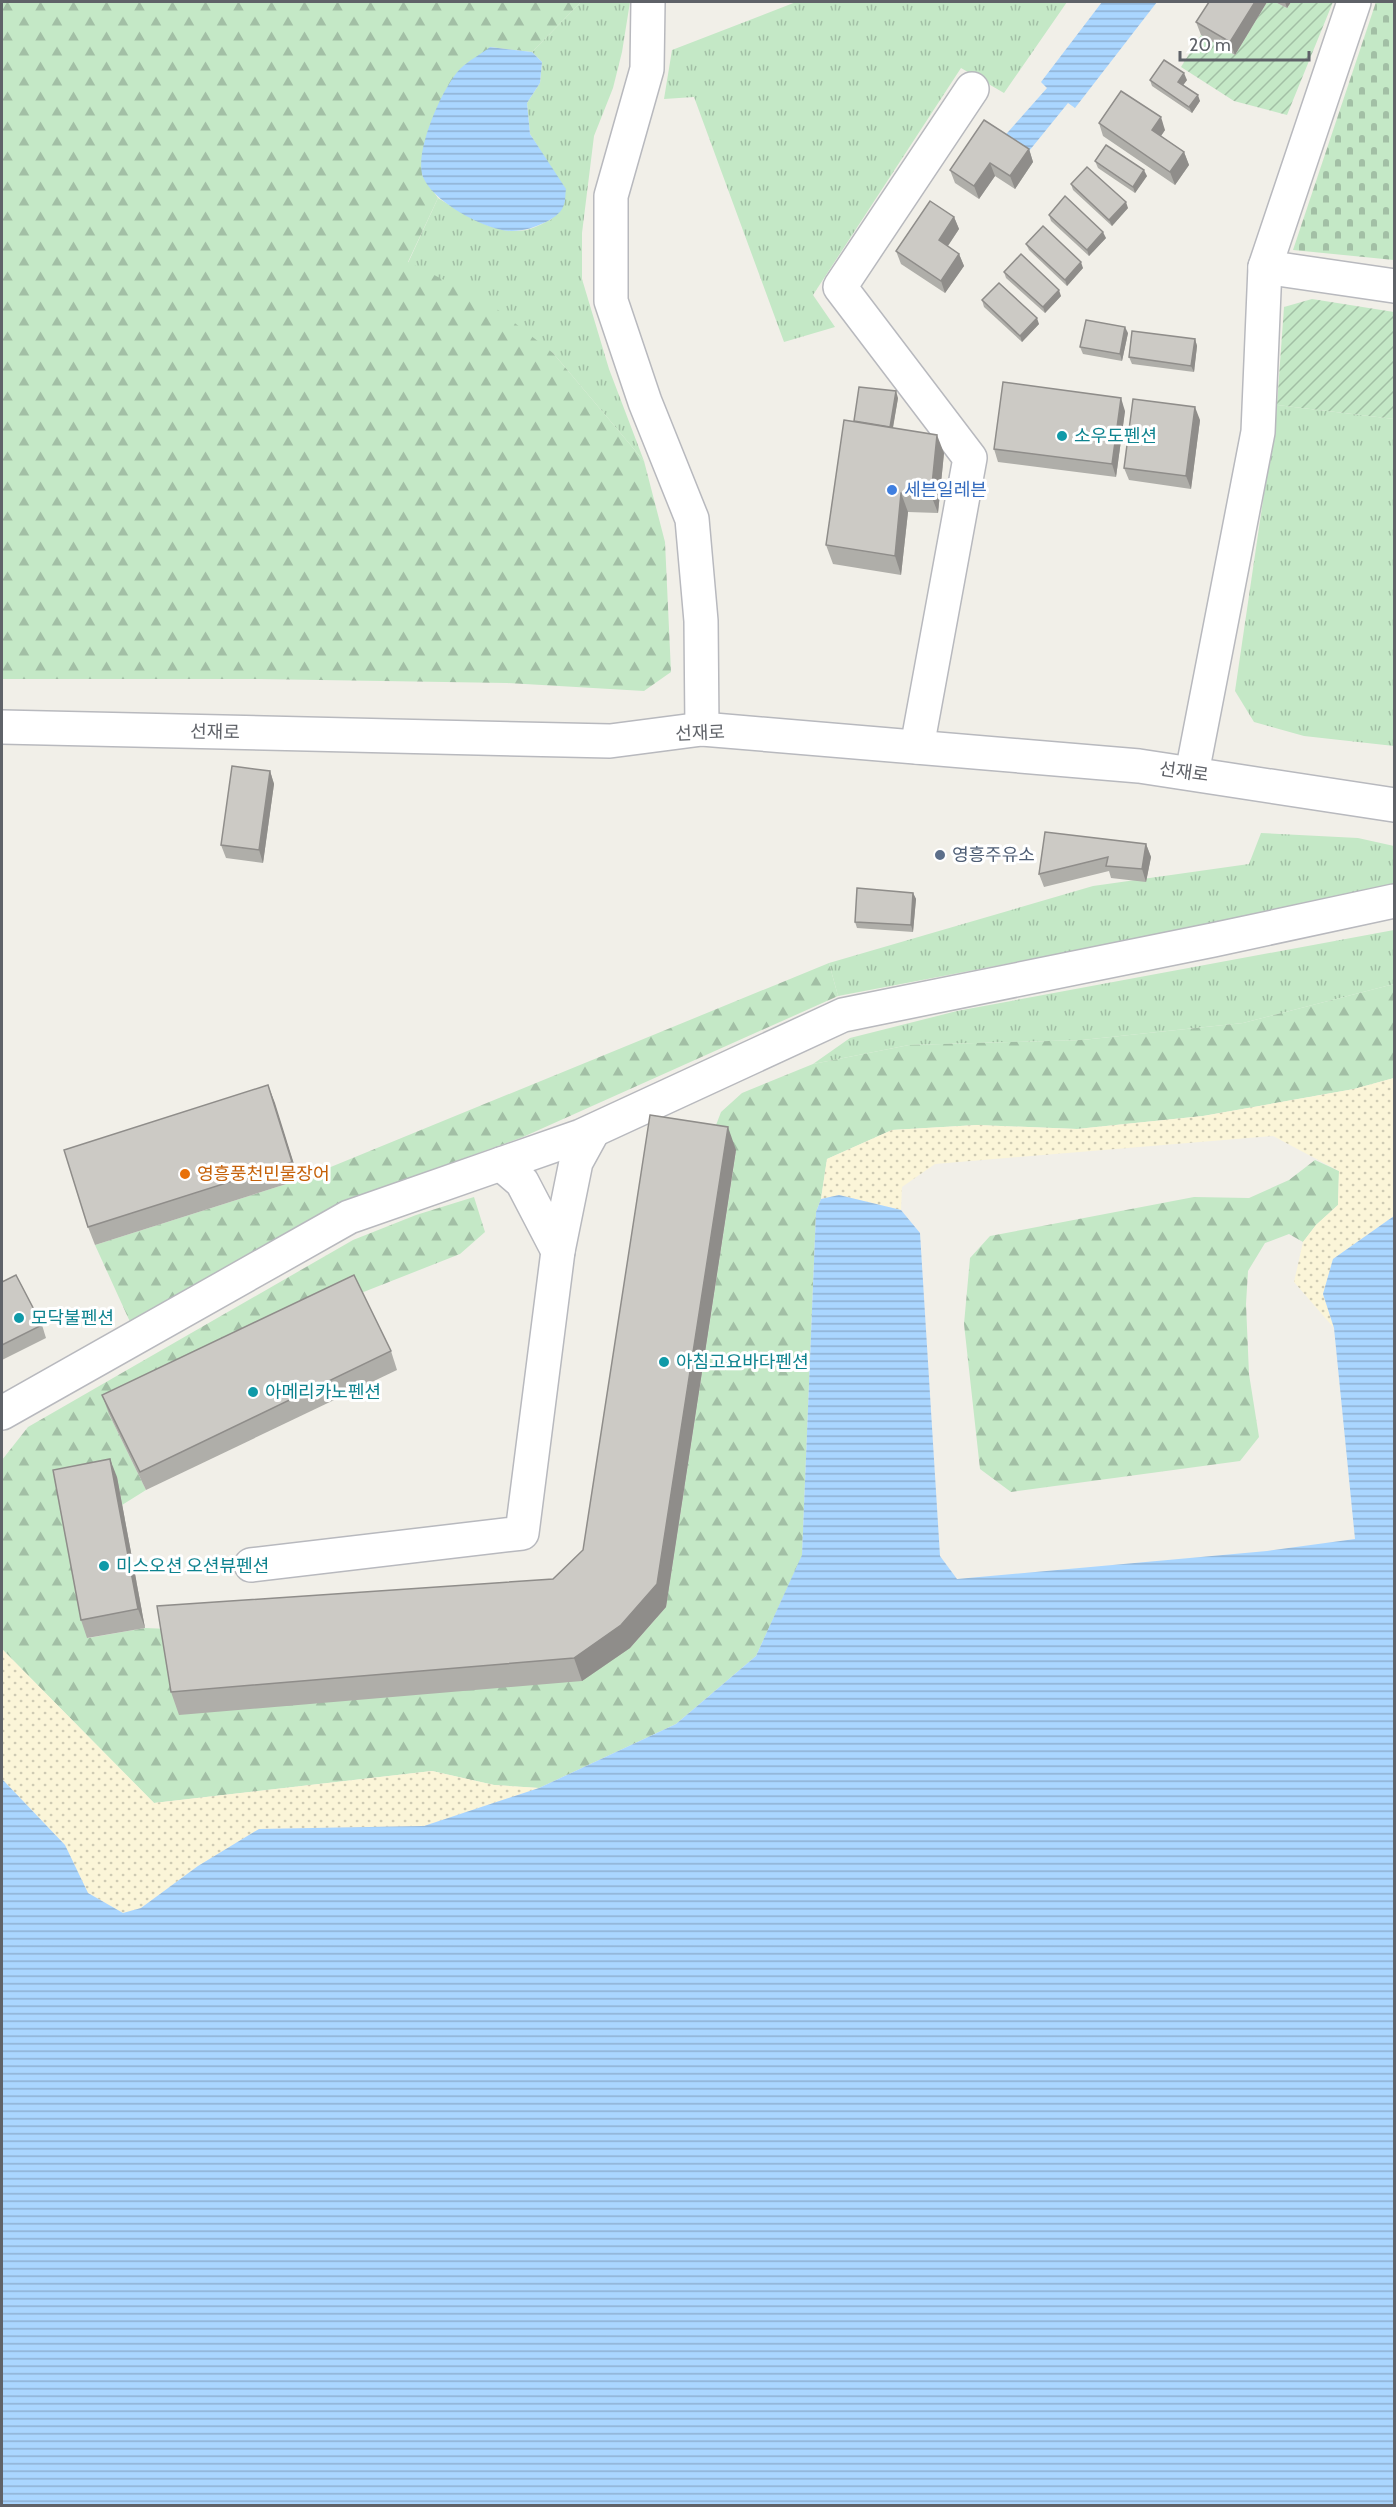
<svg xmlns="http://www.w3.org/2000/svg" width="1396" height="2507" font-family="Cabin,'Noto Sans KR',sans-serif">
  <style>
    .grass { fill: url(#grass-tufts) }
    .forest { fill: url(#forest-firs) }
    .sand { fill: url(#sand-dots) }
    .cemetery { fill: url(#cemetery-stones) }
    .garden { fill: url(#garden-furrows) }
    .water { fill: url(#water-rules) }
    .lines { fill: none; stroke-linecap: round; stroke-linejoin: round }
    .minor-casing { stroke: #b8b9be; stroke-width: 36 }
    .minor { stroke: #fff; stroke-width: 33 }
    .wall { fill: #afaea9 }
    .shaded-wall { fill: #8f8d8a }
    .building { fill: #cccac5; stroke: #8f8d8a; stroke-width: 1.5 }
    .culture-dot { fill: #0f9aa8; stroke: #fff; stroke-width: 2 }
    .shop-dot { fill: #3f7fe0; stroke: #fff; stroke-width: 2 }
    .service-dot { fill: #5c6f8a; stroke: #fff; stroke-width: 2 }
    .food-dot { fill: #e8710a; stroke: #fff; stroke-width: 2 }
    .labels { text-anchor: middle; stroke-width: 6; stroke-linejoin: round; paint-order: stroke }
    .culture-label { font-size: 18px; fill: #0d838f; stroke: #fff; text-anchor: start }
    .shop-label { font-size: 18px; fill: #366cbe; stroke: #fff; text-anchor: start }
    .street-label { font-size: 18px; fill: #5f6268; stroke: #fff }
    .service-label { font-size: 18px; fill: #4e5e75; stroke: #fff; text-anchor: start }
    .food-label { font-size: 18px; fill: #c56008; stroke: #fff; text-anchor: start }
  </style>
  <defs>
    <pattern id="grass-tufts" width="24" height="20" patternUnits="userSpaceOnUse" patternTransform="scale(1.5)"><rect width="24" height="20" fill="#c4e8c6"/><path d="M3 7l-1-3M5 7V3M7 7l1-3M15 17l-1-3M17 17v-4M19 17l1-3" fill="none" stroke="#a2bfa5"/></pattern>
    <pattern id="forest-firs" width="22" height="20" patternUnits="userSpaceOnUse" patternTransform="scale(1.5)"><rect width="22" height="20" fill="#c4e8c6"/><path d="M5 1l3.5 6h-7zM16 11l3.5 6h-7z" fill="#a2bfa5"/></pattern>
    <pattern id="sand-dots" width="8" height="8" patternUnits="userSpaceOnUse" patternTransform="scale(1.5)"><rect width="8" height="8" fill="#fbf5d8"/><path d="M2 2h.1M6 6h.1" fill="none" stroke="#cecab3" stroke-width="1.8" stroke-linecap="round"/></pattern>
    <pattern id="cemetery-stones" width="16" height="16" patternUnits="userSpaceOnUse" patternTransform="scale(1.5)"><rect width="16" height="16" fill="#c4e8c6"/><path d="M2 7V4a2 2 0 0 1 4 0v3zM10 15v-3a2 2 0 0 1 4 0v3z" fill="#a2bfa5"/></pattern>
    <pattern id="garden-furrows" width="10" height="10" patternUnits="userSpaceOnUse" patternTransform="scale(1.5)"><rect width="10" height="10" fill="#c4e8c6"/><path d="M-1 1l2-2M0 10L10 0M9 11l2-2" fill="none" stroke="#a2bfa5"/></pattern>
    <pattern id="water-rules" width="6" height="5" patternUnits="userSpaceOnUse" patternTransform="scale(1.5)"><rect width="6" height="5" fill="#aad6ff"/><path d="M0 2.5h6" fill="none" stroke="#8eb1d2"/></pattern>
  </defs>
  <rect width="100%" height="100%" fill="#f1efe8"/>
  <g class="grass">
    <path d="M581 2H630L622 52 613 88 594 136 582 233V279L609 369 644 461 553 353 408 263 438 198C465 214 497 238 530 229 537 227 545 222 552 219L545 158 530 134 527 103 540 83 542 62 532 52Z"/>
    <path d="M796 2H1067L1004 93 961 68 813 295 835 327 784 342 694 97 664 99 672 50Z"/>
    <path d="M1277 405 1394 419V746L1304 736 1254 722 1235 691Z"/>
    <path d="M1261 833 1358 838 1394 846V890L838 996 829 963 1093 886 1249 864Z"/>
    <path d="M1394 930V984L1243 1023 1082 1040 909 1045 813 1064 850 1038 957 1011Z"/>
  </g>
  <g class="forest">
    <path d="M2 2H581L532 52 490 47 422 175 438 198 408 262 488 302 553 353 644 461 665 542 671 672 644 691 507 683 258 679H2Z"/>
    <path d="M829 963 838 996 523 1137 345 1201 131 1324 95 1245 299 1180Z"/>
    <path d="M1394 984V1078L1354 1089 1203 1116 1077 1129 977 1125 892 1130 827 1159 821 1199 816 1212 802 1556 756 1656 676 1724 539 1788 494 1785 432 1771 154 1803 2 1649V1460L28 1427 353 1240 416 1215 474 1197 485 1232 460 1254 361 1293 109 1414 146 1490 122 1505 117 1477 88 1638 145 1628 630 1648 666 1607 736 1151 708 1146 721 1112 742 1093 813 1064 909 1045 1082 1040 1243 1023Z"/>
    <path d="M1315 1160 1339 1171 1338 1205 1316 1225 1303 1242 1289 1234 1265 1243 1248 1271 1246 1304 1249 1374 1259 1437 1240 1461 1011 1492 980 1469 964 1324 970 1258 990 1236 1194 1197 1249 1198 1289 1180Z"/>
  </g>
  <g class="sand">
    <path d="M1394 1078V1216L1333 1259 1323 1294 1334 1328 1294 1282 1303 1242 1316 1225 1338 1205 1339 1171 1273 1136 935 1164 902 1187 901 1210 839 1195 821 1199 827 1159 892 1130 977 1125 1077 1129 1203 1116 1354 1089Z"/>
    <path d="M2 1649 154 1803 432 1771 494 1785 539 1788 424 1826 259 1829 198 1866 141 1908 123 1913 88 1893 65 1845 2 1779Z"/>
  </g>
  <path class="cemetery" d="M1376 2H1394V260L1293 250Z"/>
  <g class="garden">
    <path d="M1267 2H1275L1287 8 1291 2H1333L1287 115 1234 101 1181 67 1201 35 1235 55Z"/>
    <path d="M1312 299 1394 312V419L1277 405 1284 307Z"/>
  </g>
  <g class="water">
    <path d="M1102 2H1157L1075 108 1068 103 1025 156 1001 140 1047 88 1041 82Z"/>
    <path d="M490 47 532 52 542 62 540 83 527 103 530 134 566 189C565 194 566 202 563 207 561 213 552 219 546 222 535 227 525 231 511 231 486 231 429 200 422 174 416 148 442 88 460 69 468 61 481 54 490 47Z"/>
    <path d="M839 1195 901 1210 920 1233 940 1556 957 1579 1267 1551 1355 1539 1334 1328 1323 1294 1333 1259 1394 1216V2505H2V1779L65 1845 88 1893 123 1913 141 1908 198 1866 259 1829 424 1826 539 1788 676 1724 756 1656 802 1555 816 1212 821 1199Z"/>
  </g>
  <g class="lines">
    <g class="minor-casing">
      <g id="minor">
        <path d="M648 2 647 69 611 196V301L645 402 692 519 701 621 702 729"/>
        <path d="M1265 267 1394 286"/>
        <path d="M2 727 610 741 702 729 1139 766 1394 805"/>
        <path d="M917 747 970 458 840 287 972 89"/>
        <path d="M1192 773 1258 432 1265 267 1354 2"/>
        <path d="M501 1164 522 1182 558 1251"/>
        <path d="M2 1413 349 1217 581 1136 843 1015 1213 940 1394 901"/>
        <path d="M251 1565 522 1533 558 1251 576 1162 593 1131"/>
      </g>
    </g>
    <use href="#minor" class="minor"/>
  </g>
  <g class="wall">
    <path d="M1267 2 1235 55 1201 35 1196 22Z"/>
    <path d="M1275 2H1291L1287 8Z"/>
    <path d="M1150 80H1187L1183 85 1200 101 1192 113 1152 86Z"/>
    <path d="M1099 123 1165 130 1161 136 1184 152 1189 165 1175 185 1103 136Z"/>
    <path d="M1029 149 1033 162 1015 189 995 176 979 199 955 183 950 170Z"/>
    <path d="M1095 161 1147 176 1135 193 1098 168Z"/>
    <path d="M1071 184 1128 208 1112 226 1073 190Z"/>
    <path d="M1049 215 1106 238 1089 256 1051 221Z"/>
    <path d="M954 217 959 229 948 246 959 254 964 266 945 293 901 264 896 251Z"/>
    <path d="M1026 244 1083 268 1067 286 1029 250Z"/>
    <path d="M1004 272 1061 296 1045 313 1006 278Z"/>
    <path d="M982 300 1039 324 1022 342 984 307Z"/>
    <path d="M1128 333 1122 361 1083 354 1080 347Z"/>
    <path d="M1195 339 1197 346 1194 372 1132 364 1129 357Z"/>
    <path d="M898 398 893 428 944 453 938 513 908 512 901 575 833 564 826 545 854 421Z"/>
    <path d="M1125 411 1116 477 998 462 994 449Z"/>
    <path d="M1200 420 1191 489 1129 480 1124 468Z"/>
    <path d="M270 771 274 784 263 863 226 858 221 845Z"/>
    <path d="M1146 844 1151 857 1146 882 1111 878 1109 871 1044 887 1039 874Z"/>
    <path d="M913 893 916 899 913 932 857 928 855 922Z"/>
    <path d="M268 1085 299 1180 95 1245 88 1227Z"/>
    <path d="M736 1150 666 1607 630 1648 582 1681 179 1715 171 1692 553 1579 583 1550Z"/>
    <path d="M2 1282 42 1325 46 1338 2 1360Z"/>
    <path d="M391 1351 397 1370 146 1490 109 1414 102 1395Z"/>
    <path d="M117 1477 145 1628 87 1638 81 1620Z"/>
  </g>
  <g class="shaded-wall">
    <path d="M1255 2H1267L1235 55 1230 42Z"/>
    <path d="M1285 2H1291L1287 8Z"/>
    <path d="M1184 73 1187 80 1181 88 1178 82Z"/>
    <path d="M1198 95 1200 101 1192 113 1189 107Z"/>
    <path d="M1161 117 1165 130 1156 143 1152 130Z"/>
    <path d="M1029 149 1033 162 1015 189 1010 176Z"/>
    <path d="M1184 152 1189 165 1175 185 1170 172Z"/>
    <path d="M990 163 995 176 979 199 974 186Z"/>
    <path d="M1144 170 1147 176 1135 193 1133 187Z"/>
    <path d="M1126 202 1128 208 1112 226 1109 220Z"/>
    <path d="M954 217 959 229 943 253 939 240Z"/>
    <path d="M1103 232 1106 238 1089 256 1087 250Z"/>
    <path d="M959 254 964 266 945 293 941 281Z"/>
    <path d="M1081 262 1083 268 1067 286 1065 280Z"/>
    <path d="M1059 290 1061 296 1045 313 1043 307Z"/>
    <path d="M1037 318 1039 324 1022 342 1020 336Z"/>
    <path d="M1125 327 1128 333 1122 361 1120 354Z"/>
    <path d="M1195 339 1197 346 1194 372 1191 366Z"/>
    <path d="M896 391 898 398 891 438 889 432Z"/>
    <path d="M1121 398 1125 411 1116 477 1112 464Z"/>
    <path d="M1195 407 1200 420 1191 489 1186 476Z"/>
    <path d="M937 435 944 453 938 513 931 495Z"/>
    <path d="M901 493 908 512 901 575 895 556Z"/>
    <path d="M270 771 274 784 263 863 259 850Z"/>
    <path d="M1146 844 1151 857 1146 882 1142 869Z"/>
    <path d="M913 893 916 899 913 932 911 925Z"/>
    <path d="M268 1085 275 1103 299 1180 292 1162Z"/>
    <path d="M728 1127 736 1150 666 1607 630 1648 582 1681 574 1658Z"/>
    <path d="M110 1459 117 1477 145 1628 138 1609Z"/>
  </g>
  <g class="building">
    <path d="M1209 2H1255L1230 42 1196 22Z"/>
    <path d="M1164 60 1184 73 1178 82 1198 95 1189 107 1150 80Z"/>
    <path d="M1121 91 1161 117 1152 130 1184 152 1170 172 1099 123Z"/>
    <path d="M984 120 1029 149 1010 176 990 163 974 186 950 170Z"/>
    <path d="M1106 145 1144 170 1133 187 1095 161Z"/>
    <path d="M1087 167 1126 202 1109 220 1071 184Z"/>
    <path d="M1065 196 1103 232 1087 250 1049 215Z"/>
    <path d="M930 201 954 217 939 240 959 254 941 281 896 251Z"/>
    <path d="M1043 226 1081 262 1065 280 1026 244Z"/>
    <path d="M1021 254 1059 290 1043 307 1004 272Z"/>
    <path d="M999 283 1037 318 1020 336 982 300Z"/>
    <path d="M1086 320 1125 327 1120 354 1080 347Z"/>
    <path d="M1132 331 1195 339 1191 366 1129 357Z"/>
    <path d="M1003 382 1121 398 1112 464 994 449Z"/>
    <path d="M859 387 896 391 890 427 854 421Z"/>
    <path d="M1133 399 1195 407 1186 476 1124 468Z"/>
    <path d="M844 420 937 435 931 495 901 493 895 556 826 545Z"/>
    <path d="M232 766 270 771 259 850 221 845Z"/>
    <path d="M1045 832 1146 844 1142 869 1106 866 1108 857 1039 874Z"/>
    <path d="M857 888 913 893 911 925 855 922Z"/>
    <path d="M268 1085 292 1162 88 1227 64 1150Z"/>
    <path d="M650 1115 728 1127 657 1584 621 1625 574 1658 171 1692 157 1606 553 1579 583 1550Z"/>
    <path d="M16 1275 42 1325 2 1345V1282Z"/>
    <path d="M354 1275 391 1351 140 1472 102 1395Z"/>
    <path d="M110 1459 138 1609 81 1620 53 1470Z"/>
  </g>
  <g class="culture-dot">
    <circle cx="1062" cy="436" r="6"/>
    <circle cx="19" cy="1318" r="6"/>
    <circle cx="664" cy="1362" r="6"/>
    <circle cx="253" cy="1392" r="6"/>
    <circle cx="104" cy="1566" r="6"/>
  </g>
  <circle class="shop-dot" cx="892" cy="490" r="6"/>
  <circle class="service-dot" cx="940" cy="855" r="6"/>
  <circle class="food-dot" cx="185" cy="1174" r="6"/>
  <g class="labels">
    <g class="culture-label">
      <text x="1074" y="442">소우도펜션</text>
      <text x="31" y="1324">모닥불펜션</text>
      <text x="676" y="1368">아침고요바다펜션</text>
      <text x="265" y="1398">아메리카노펜션</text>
      <text x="116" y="1572">미스오션 오션뷰펜션</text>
    </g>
    <g class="shop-label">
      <text x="904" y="496">세븐일레븐</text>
    </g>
    <g class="street-label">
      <text transform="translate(215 732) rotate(1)" y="6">선재로</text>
      <text transform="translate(700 733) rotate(-2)" y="6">선재로</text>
      <text transform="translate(1184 772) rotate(8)" y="6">선재로</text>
    </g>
    <g class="service-label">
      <text x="952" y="861">영흥주유소</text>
    </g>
    <g class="food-label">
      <text x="197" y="1180">영흥풍천민물장어</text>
    </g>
  </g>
  <rect width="1396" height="2507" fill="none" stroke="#5f6268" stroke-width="6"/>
  <path d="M1180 51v9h129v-9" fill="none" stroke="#5f6268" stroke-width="3"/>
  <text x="1189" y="51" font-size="18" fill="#5f6268" stroke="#ffffff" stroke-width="4.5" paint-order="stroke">20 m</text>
</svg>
